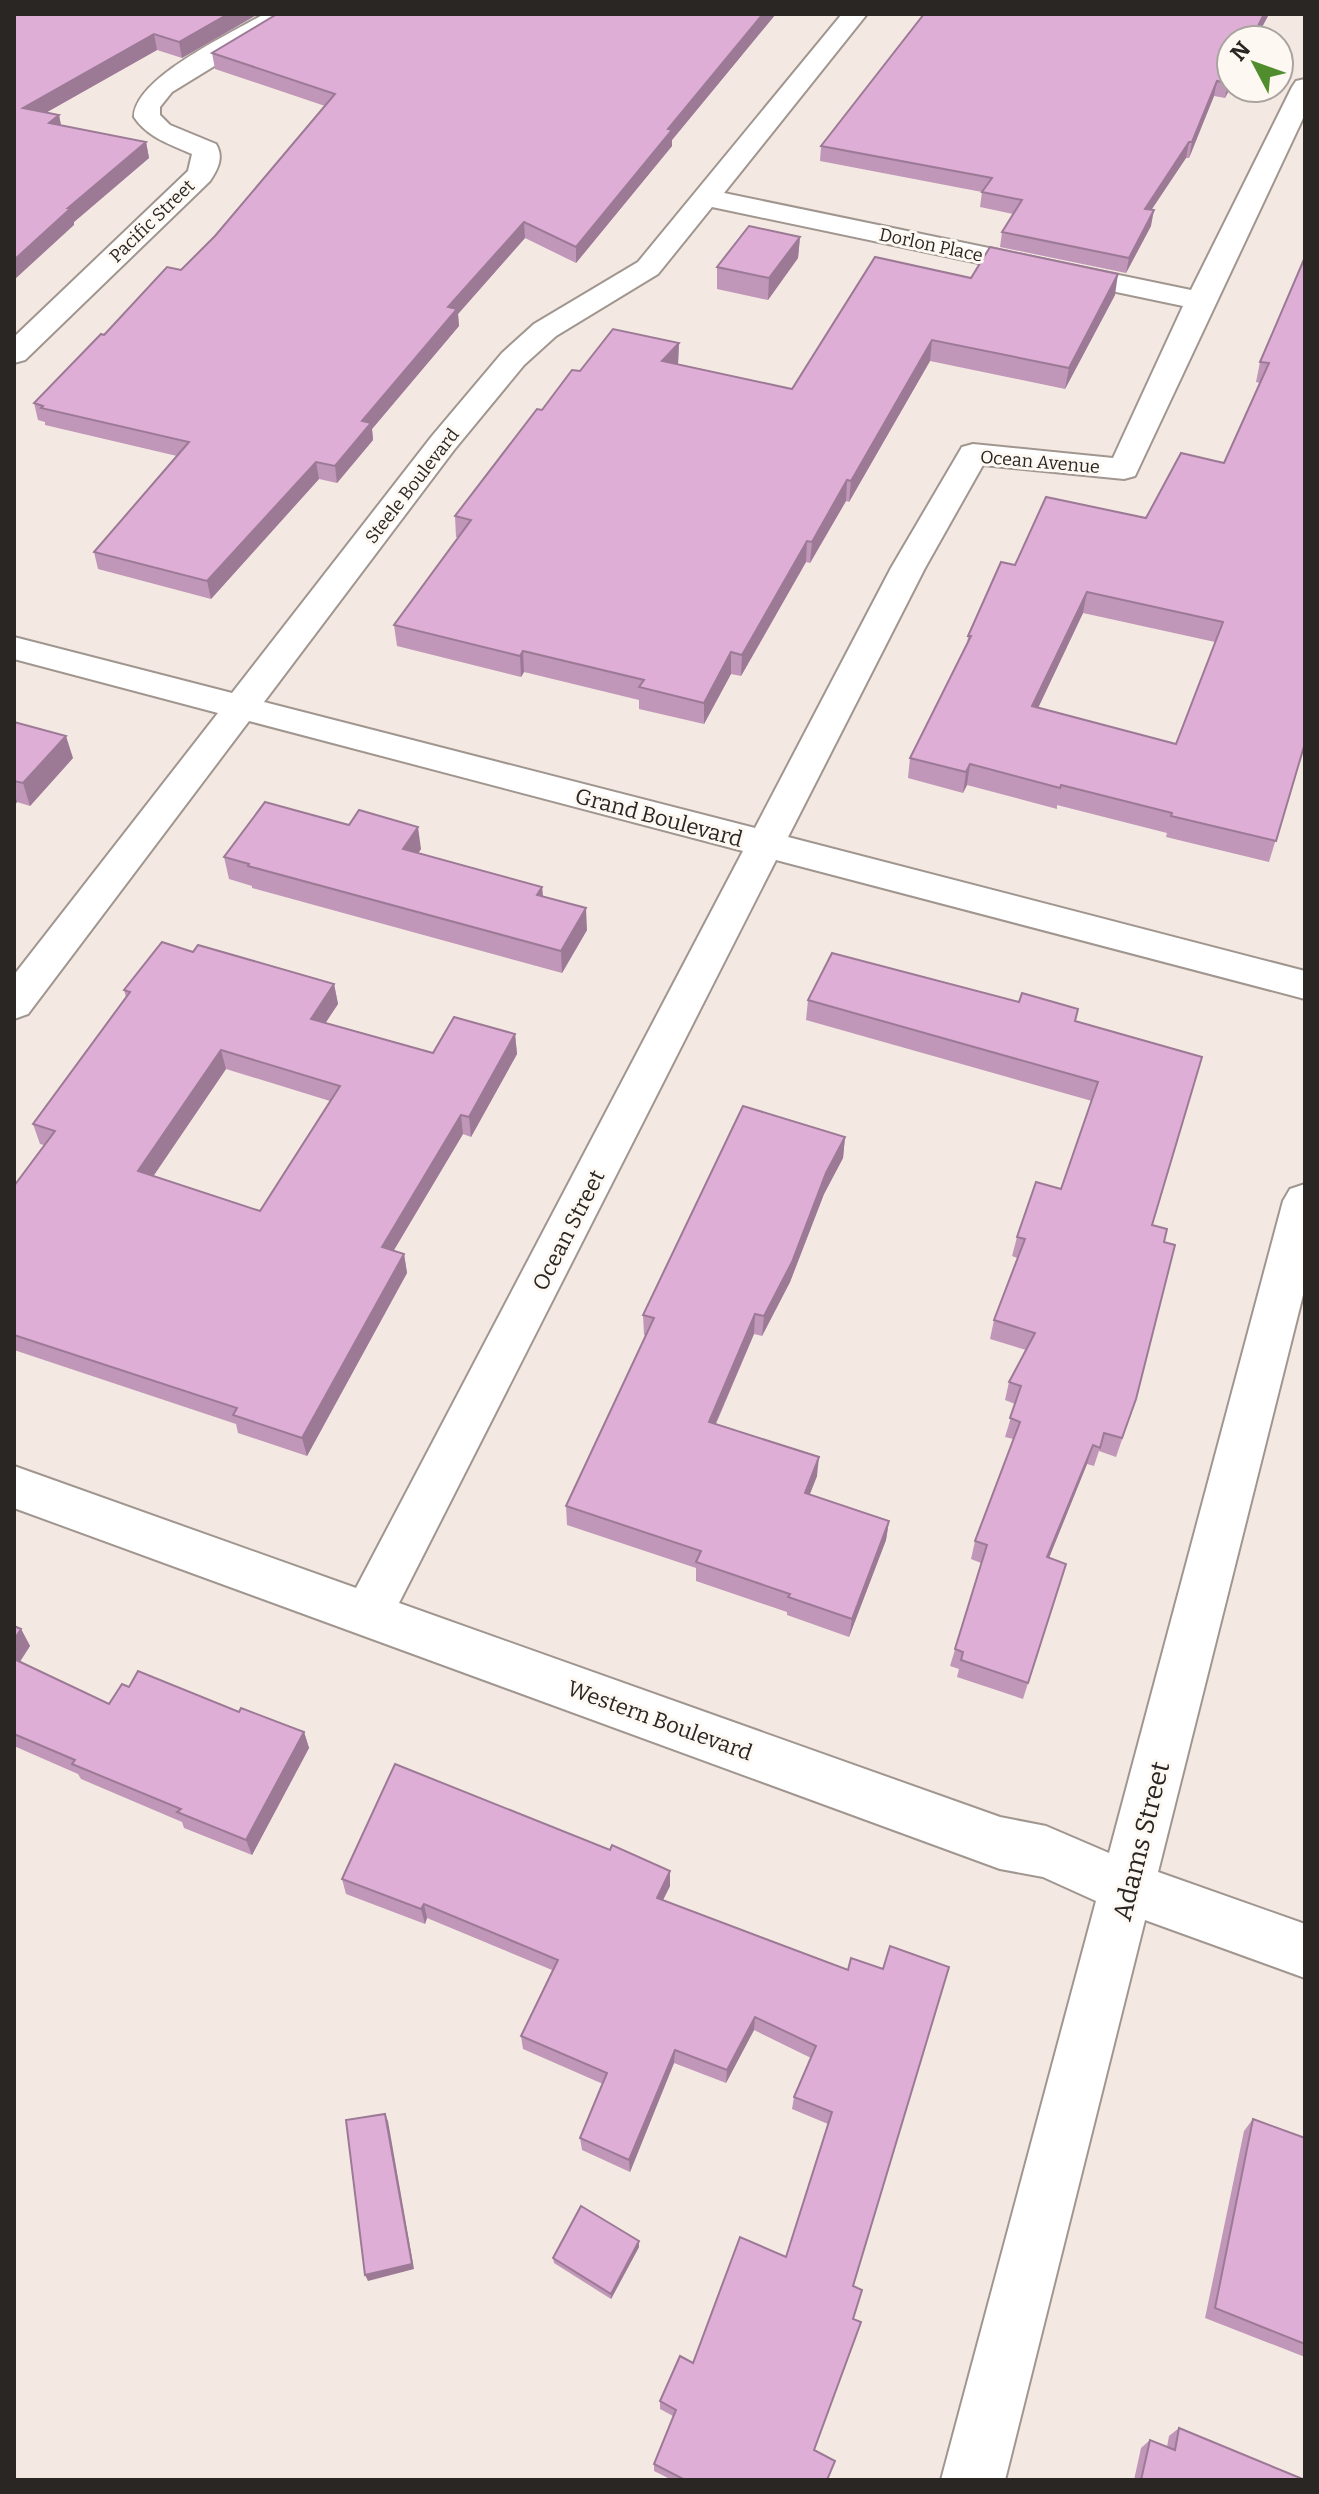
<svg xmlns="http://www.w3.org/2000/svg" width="1319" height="2494" font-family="Bitter,serif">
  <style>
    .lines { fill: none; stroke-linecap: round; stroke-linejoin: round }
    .street-casing { stroke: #a0968f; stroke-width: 4 }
    .street { fill: #fff; fill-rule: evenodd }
    .wall { fill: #c096b9; fill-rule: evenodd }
    .shaded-wall { fill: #9c7a96 }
    .building { fill: #dfaed7; stroke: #9c7a96; stroke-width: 2; fill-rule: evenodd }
    .labels { text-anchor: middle; stroke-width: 6; stroke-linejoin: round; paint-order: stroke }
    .far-street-label { font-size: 18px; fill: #2a2623; stroke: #fef8f3 }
    .street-label { font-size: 22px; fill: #2a2623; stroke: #fef8f3 }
    .near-street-label { font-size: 26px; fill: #2a2623; stroke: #fef8f3 }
  </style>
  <rect width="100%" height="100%" fill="#f4e9e2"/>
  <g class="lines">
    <g class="street-casing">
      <g id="street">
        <path d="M264 14H294L291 19 172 92 160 107V115L170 125 216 144C224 157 218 169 210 181L25 360 14 363V337L188 171 192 154C170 144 148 138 134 117 134 78 232 33 264 14Z"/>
        <path d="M842 14H867L724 193 1191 290 1292 87 1296 81 1305 79V114L1135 476 1124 479 983 465 925 568 788 837 1305 971V999L776 860 399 1603 1000 1817 1046 1826 1109 1853 1283 1201 1290 1189 1305 1184V1287L1158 1872 1305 1924V1978L1145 1920 1005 2480H941L1096 1901 1043 1877 1000 1869 14 1508V1466L356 1588 743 851 249 721 28 1014 14 1019V975L218 713 14 659V637L232 693 432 436 502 353 534 324 638 262ZM712 207 1183 306 1113 458 973 444 962 447 891 568 755 828 264 702 454 450 524 365 556 336 658 274Z"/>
      </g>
    </g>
    <use href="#street" class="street"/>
  </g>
  <g class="wall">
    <path d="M14 14H258L182 58 157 50 47 112 59 115 61 125 146 142 149 158 74 222V225Z"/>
    <path d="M924 14H1269L1225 98 1214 96 1189 158H1186L1151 210V226L1126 273 1000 247 1002 232 1013 214 980 207 982 192 820 161 821 146Z"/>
    <path d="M212 53 741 56 672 140V146L576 263 525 238 458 314 459 326 372 429 373 440 337 483 319 479 211 599 98 569 94 552 177 456 45 425V422L38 420 34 403 104 335 181 270 215 236 325 106 215 69Z"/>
    <path d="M800 237 798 258 768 300 717 289V267Z"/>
    <path d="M1305 257V743L1269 862 1166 837 1167 833 1057 805V809L967 785 963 793 908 778 910 758 967 645 968 636 1015 565 1146 518 1224 463 1260 383 1256 382 1260 362ZM1083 613 1215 642 1176 744 1038 708Z"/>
    <path d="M971 278 1115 295 1065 389 930 361 849 502 846 501 810 563 806 562 741 676 731 674 704 724 639 709V700L524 672 521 677 397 646 394 625 459 538 456 537 455 516 542 410 580 371 679 343 678 364 792 389Z"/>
    <path d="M14 722 73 758 30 806 17 802 14 806Z"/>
    <path d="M421 849 418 853 542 887 543 897 587 930 562 973 252 888V886L229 879 224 857Z"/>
    <path d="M193 952 334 984 338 1004 325 1023 433 1053 515 1034 517 1054 471 1137 463 1134 394 1250 404 1254 407 1273 307 1456 238 1433 236 1424 14 1350V1186L44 1145 40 1144 33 1124 126 997 124 990ZM226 1069 330 1101 260 1211 153 1176Z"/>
    <path d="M808 1000 1075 1022 1152 1225 1164 1242 1136 1399 1116 1457 1099 1451 1094 1466 1087 1464 1049 1558 1066 1564 1023 1699 957 1677 959 1669 950 1666 981 1563 971 1559 975 1541 1013 1439 1005 1437 1015 1404 1005 1400 1009 1382 1026 1350 990 1339 994 1320 1017 1258 1012 1256 1017 1237 1061 1189 1092 1101 806 1020Z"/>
    <path d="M845 1137 843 1158 824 1194 790 1282 762 1336 754 1334 716 1424 817 1476 809 1495 889 1521 886 1540 849 1637 787 1615V1612L696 1581V1568L567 1525 566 1506 646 1336 644 1335 643 1315Z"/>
    <path d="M14 1626 21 1629 30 1646 20 1662 109 1704 129 1687 239 1712 304 1732 309 1748 252 1855 184 1828 182 1822 81 1779 78 1774 14 1746Z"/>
    <path d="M610 1850 670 1871V1886L663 1900 848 1970 853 2286 814 2450 827 2480H672L654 2471V2464L673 2416 660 2409V2401L786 2257 828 2124 792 2109 794 2097 811 2058 754 2030 726 2083 674 2063 630 2172 582 2150 580 2138 603 2084 523 2049 521 2036 552 1970 427 1918 425 1924 346 1894 342 1879Z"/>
    <path d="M1253 2119 1305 2138V2357L1205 2318 1244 2131Z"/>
    <path d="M639 2247 611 2299 554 2263 553 2258Z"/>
    <path d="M1179 2428 1305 2480H1134L1141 2448 1150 2440 1167 2447 1169 2436Z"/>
  </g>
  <g class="shaded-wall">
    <path d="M228 14H258L182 58 179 42Z"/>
    <path d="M763 14H776L672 140V146L576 263V247L668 129Z"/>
    <path d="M1264 14H1269L1255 40H1251Z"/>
    <path d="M154 34 157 50 26 124 23 108Z"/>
    <path d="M1231 77V86L1225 98 1228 83Z"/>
    <path d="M1217 81 1214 96 1189 158 1192 142Z"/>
    <path d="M59 115 62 131 49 123Z"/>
    <path d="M146 142 149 158 74 222V225L14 280V260L68 208Z"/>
    <path d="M1189 142 1186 158 1142 224 1145 209Z"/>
    <path d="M1154 210 1151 226 1126 273 1129 258Z"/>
    <path d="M524 222 525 238 458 314 459 326 372 429 373 440 337 483 335 466 362 421 448 307Z"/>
    <path d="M800 237 798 258 768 300 769 278Z"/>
    <path d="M1118 274 1115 295 1065 389 1069 368Z"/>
    <path d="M932 340 930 361 849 502 851 481Z"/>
    <path d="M679 343 678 364 662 382V361Z"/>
    <path d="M316 462 319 479 211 599 207 581Z"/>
    <path d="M847 480 846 501 810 563 812 542Z"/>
    <path d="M807 541 806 562 741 676 742 655Z"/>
    <path d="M1087 592 1083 613 1029 727 1032 706Z"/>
    <path d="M523 651 524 672 521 677 520 656Z"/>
    <path d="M731 652V674L704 724V703Z"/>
    <path d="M66 736 73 758 30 806 23 783Z"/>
    <path d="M970 764 967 785 963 793 966 772Z"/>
    <path d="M14 792 17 802 14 806Z"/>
    <path d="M418 827 421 849 406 872 403 849Z"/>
    <path d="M542 887 544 909 537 895Z"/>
    <path d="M586 908 587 930 562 973 561 951Z"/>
    <path d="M334 984 338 1004 315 1039 311 1019Z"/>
    <path d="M515 1034 517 1054 471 1137 469 1117Z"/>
    <path d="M221 1050 226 1069 144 1190 138 1171Z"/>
    <path d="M461 1115 463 1134 385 1265 382 1247Z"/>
    <path d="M845 1137 843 1158 824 1194 790 1282 762 1336 764 1316 826 1173Z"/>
    <path d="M404 1254 407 1273 307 1456 302 1438Z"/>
    <path d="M755 1314 754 1334 708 1441 709 1422Z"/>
    <path d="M1093 1445 1087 1464 1042 1575 1047 1557Z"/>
    <path d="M819 1457 817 1476 803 1512 805 1493Z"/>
    <path d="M889 1521 886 1540 849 1637 852 1619Z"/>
    <path d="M21 1629 30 1646 14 1670V1640Z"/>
    <path d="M304 1732 309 1748 252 1855 246 1840Z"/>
    <path d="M670 1871V1886L657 1912V1898Z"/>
    <path d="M424 1904 427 1918 425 1924 421 1909Z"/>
    <path d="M755 2017 754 2030 726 2083 727 2070Z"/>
    <path d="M675 2050 674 2063 630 2172 629 2160Z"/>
    <path d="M385 2114 388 2121 414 2269 368 2281 365 2275Z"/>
    <path d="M639 2241V2247L611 2299V2294Z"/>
  </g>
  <g class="building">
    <path d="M14 14H228L179 42 154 34 23 108 59 115 49 123 146 142 68 208H71L14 260Z"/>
    <path d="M277 14H763L668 129 672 130 576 247 524 222 448 307 457 309 362 421 371 423 335 466 316 462 207 581 94 552 189 442 41 408 43 406 34 403 101 334 104 335 167 267 181 270 215 236 335 94 212 53Z"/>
    <path d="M924 14H1264L1251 40H1231V77L1228 83 1217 81 1192 142H1189L1145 209 1154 210 1129 258 1002 232 1022 200 982 192 992 178 821 146Z"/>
    <path d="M749 226 800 237 769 278 717 267Z"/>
    <path d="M990 247 1118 274 1069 368 932 340 851 481 847 480 812 542 807 541 742 655 731 652 704 703 639 687 644 680 523 651 520 656 394 625 471 520 455 516 537 409 542 410 572 370 580 371 613 329 679 343 662 361 792 389 875 257 971 278Z"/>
    <path d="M1305 257V743L1276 841 1171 816 1172 813 1061 785 1060 788 970 764 966 772 910 758 971 636H968L1001 562 1015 565 1046 497 1146 518 1181 453 1224 463 1269 363 1260 362ZM1087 592 1223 622 1176 744 1032 706Z"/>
    <path d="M14 722 66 736 23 783 14 781Z"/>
    <path d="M265 802 349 825 359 810 418 827 403 849 542 887 537 895 586 908 561 951 248 866 249 864 224 857Z"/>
    <path d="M162 942 193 952 198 945 334 984 311 1019 433 1053 454 1017 515 1034 469 1117 461 1115 382 1247 404 1254 302 1438 233 1415 237 1408 14 1335V1186L55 1131 33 1124 130 992 124 990ZM221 1050 340 1086 260 1211 138 1171Z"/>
    <path d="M832 953 1019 1002 1022 993 1078 1009 1075 1021 1202 1057 1152 1225 1167 1229 1164 1242 1175 1245 1136 1399 1122 1438 1104 1433 1100 1448 1093 1445 1047 1557 1066 1564 1028 1683 961 1660 963 1652 955 1649 987 1545 975 1541 1020 1422 1010 1418 1021 1386 1009 1382 1035 1333 994 1320 1025 1239 1017 1237 1036 1182 1061 1189 1098 1082 808 1000Z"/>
    <path d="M743 1106 845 1137 826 1173 792 1262 764 1316 755 1314 709 1422 819 1457 805 1493 889 1521 852 1619 788 1597 790 1594 696 1562 701 1551 566 1506 654 1318 643 1315Z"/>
    <path d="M14 1626 21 1629 14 1640Z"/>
    <path d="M14 1659 109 1704 122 1684 129 1687 138 1671 239 1712 241 1708 304 1732 246 1840 177 1812 181 1809 72 1764 75 1760 14 1734Z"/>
    <path d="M395 1764 610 1850 612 1845 670 1871 657 1898 848 1970 851 1958 883 1969 890 1946 949 1967 853 2286 862 2290 853 2319 861 2322 814 2450 835 2461 827 2480H685L654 2464 676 2410 660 2401 680 2356 693 2363 740 2237 786 2257 832 2112 794 2097 816 2046 755 2017 727 2070 675 2050 629 2160 580 2138 607 2073 521 2036 558 1960 424 1904 421 1909 342 1879Z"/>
    <path d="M385 2114 412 2264 365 2275 346 2120Z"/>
    <path d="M1253 2119 1305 2138V2344L1215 2308Z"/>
    <path d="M581 2206 639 2241 611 2294 553 2258Z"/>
    <path d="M1179 2428 1305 2480H1141L1150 2440 1175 2450Z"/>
  </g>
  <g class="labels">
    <g class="far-street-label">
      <text transform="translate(152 221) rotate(-44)" y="6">Pacific Street</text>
      <text transform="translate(931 245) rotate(12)" y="6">Dorlon Place</text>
      <text transform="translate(1040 462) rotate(5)" y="6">Ocean Avenue</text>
      <text transform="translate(412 486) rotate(-52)" y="6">Steele Boulevard</text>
    </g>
    <g class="street-label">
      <text transform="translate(659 817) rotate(15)" y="8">Grand Boulevard</text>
      <text transform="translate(568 1230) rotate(-63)" y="8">Ocean Street</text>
      <text transform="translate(660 1720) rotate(20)" y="8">Western Boulevard</text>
    </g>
    <g class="near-street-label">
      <text transform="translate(1141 1841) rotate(-76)" y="9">Adams Street</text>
    </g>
  </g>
  <rect width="1319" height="2494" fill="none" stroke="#2a2623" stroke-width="32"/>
  <g transform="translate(1255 64) rotate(311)"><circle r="38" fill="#fef8f3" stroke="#a9a4a0" stroke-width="2"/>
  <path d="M0-6L14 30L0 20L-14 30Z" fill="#508d2c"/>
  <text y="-12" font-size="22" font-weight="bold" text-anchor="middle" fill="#2a2623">N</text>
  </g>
</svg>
